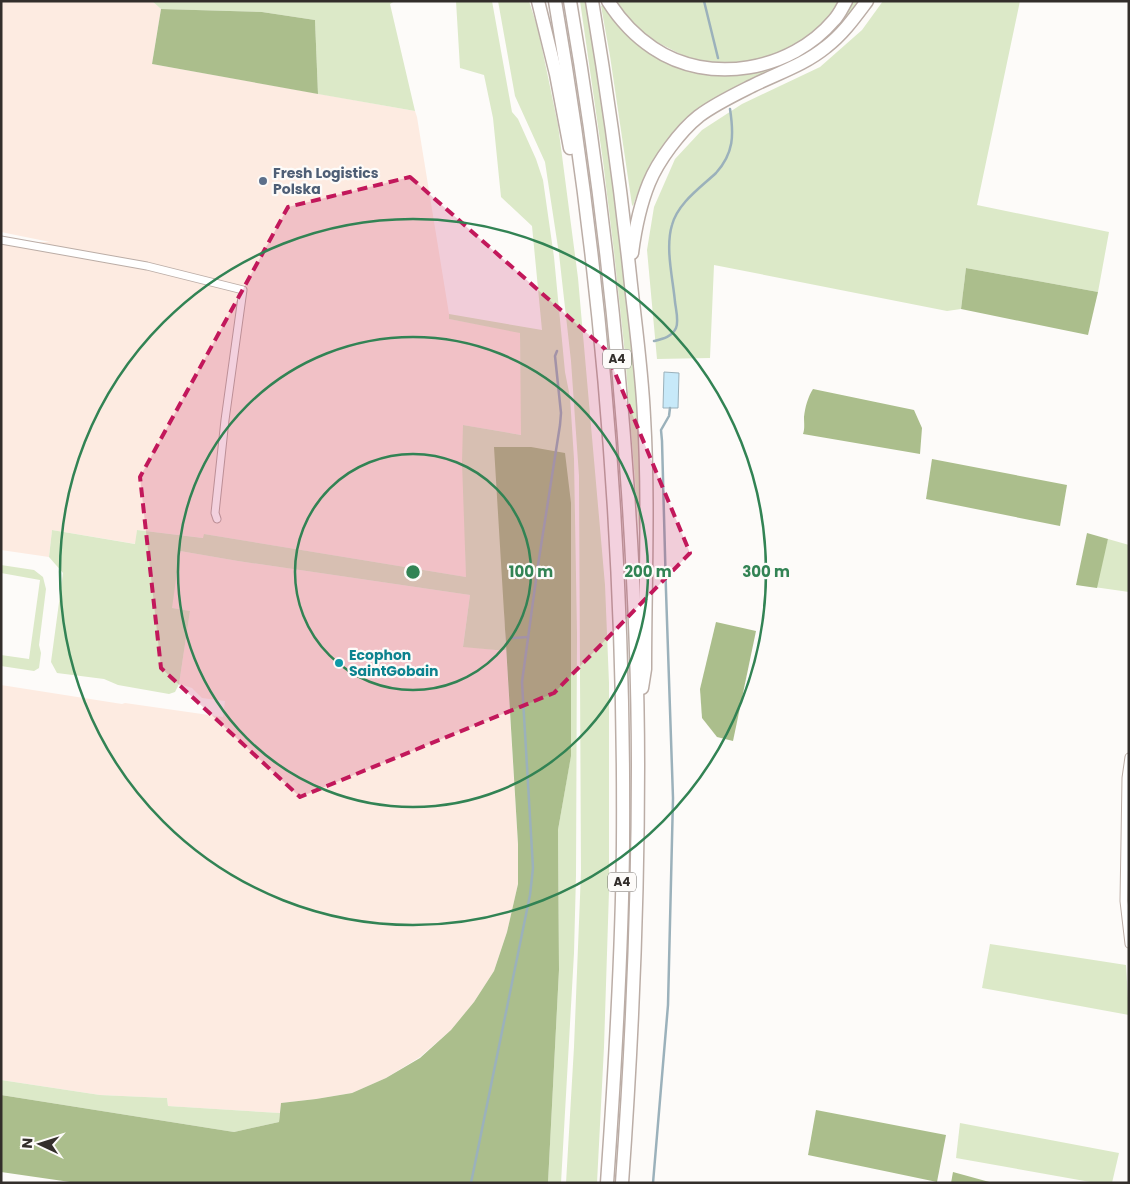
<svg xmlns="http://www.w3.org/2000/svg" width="1130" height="1184" font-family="Poppins,sans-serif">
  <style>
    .built { fill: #fdebe1 }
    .green { fill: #dce9c8 }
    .forest { fill: #abbe8c }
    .water { fill: #c7e9f9; stroke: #9bb1bb }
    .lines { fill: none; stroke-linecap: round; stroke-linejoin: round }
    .stream { stroke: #9bb1bb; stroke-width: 2.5 }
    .street-casing { stroke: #bbada6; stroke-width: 9 }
    .highway-casing { stroke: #bbada6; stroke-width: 15 }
    .street { stroke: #fff; stroke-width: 7 }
    .highway { stroke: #fff; stroke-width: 12 }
    .marked { fill: #c2185b; fill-opacity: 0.2; stroke: #c2185b; stroke-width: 4; stroke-dasharray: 10 6; stroke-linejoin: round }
    .ring { fill: none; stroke: #328354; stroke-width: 2.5 }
    .service-dot { fill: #5c6f8a; stroke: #fdfbf9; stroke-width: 2 }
    .culture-dot { fill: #0f9aa8; stroke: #fdfbf9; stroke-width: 2 }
    .labels { text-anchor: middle; stroke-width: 4.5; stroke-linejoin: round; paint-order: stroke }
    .shield { fill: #fdfbf9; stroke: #706c69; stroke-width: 1 }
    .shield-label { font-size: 12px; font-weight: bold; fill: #332e2b }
    .service-label { font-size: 14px; font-weight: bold; fill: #4e5e75; stroke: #fdfbf9; text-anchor: start }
    .culture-label { font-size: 14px; font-weight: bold; fill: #0d838f; stroke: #fdfbf9; text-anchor: start }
    .centre { fill: #328354; stroke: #fdfbf9; stroke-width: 2.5 }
    .ring-label { font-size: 15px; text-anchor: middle; font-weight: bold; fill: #328354; stroke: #fdfbf9; stroke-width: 4.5; stroke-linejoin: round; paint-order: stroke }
  </style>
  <rect width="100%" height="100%" fill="#fdfbf9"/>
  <g class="built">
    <path d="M1 1H152L161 9 152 64 415 111 417 117 449 314V319L520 332 522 435 463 425 466 577 204 534V538L137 530 136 544 52 530 49 557 1 550V242H50L1 232Z"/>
    <path d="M180 551 238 561 470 595 463 646 496 650H506L518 844V884L507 932 494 971 474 1002 451 1030 420 1057 386 1078 352 1093 316 1099 281 1103 280 1113 168 1106 167 1098 100 1095 1 1080V685L122 704 125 703 223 717 225 701 202 698 192 688 179 684 190 611 171 608Z"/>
  </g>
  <g class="green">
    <path d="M152 1H395L390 4 415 111 318 94 315 20 262 12 161 9Z"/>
    <path d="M456 1H492L512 112 518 119 536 159 543 180 554 257 565 372 570 397 574 459 577 634 576 875 574 953 561 1183H548L559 970 558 830 571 755 504 605 506 650H496L463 647 470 595 238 561 180 551 172 608 190 611 179 684 175 692 169 694 118 685 104 679 57 673 51 662 63 573 49 557 52 530 135 544 137 530 203 538 204 534 466 577 462 462 463 425 521 435 520 333 449 319V314L542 330 532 226 501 197 493 118 484 75 460 68Z"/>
    <path d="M498 1H529L538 29 558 125 578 278 605 585 609 683V891L604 1047 597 1183H566L574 1047 581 872 579 476 571 361 559 254 545 162 515 96Z"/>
    <path d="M580 1H587L620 224 638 403 642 493 640 544 625 354 614 252 603 161Z"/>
    <path d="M615 1H840L828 19 811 35 792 48 754 62 723 65 686 57 653 40 633 24Z"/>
    <path d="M852 1H860C846 20 829 39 809 53 797 61 782 66 768 72 743 83 716 94 695 112 664 136 646 169 633 206L632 205 610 56 601 6 604 4 614 21 633 40 671 63 769 68Z"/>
    <path d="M883 1H1020L977 205 1109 232 1098 292 966 268 961 309 947 311 714 265 710 358 657 359 647 250 654 207 675 159 702 130 742 104 820 67 862 30Z"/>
    <path d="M1108 539 1129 545V592L1094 587Z"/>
    <path d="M1 565 34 570 43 577 46 589 39 645 41 653 39 668 34 671 1 666V655L29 659 40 580 1 573Z"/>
    <path d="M990 944 1126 965 1129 1015 982 988Z"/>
    <path d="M1 1080 100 1095 167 1098 168 1106 280 1113 279 1122 234 1132 1 1095Z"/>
    <path d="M960 1123 1119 1153 1112 1183H1096L956 1158Z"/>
  </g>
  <g class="forest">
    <path d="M161 9 262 12 315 20 318 94 152 64Z"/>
    <path d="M966 268 1098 292 1088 335 961 309Z"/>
    <path d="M813 389 914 410 922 428 920 454 803 434C805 429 804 423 804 417 805 407 808 397 813 389Z"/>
    <path d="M494 447H531L565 453 571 503V756L558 830 559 970 548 1183H77L1 1172V1095L234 1132 279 1122 281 1103 316 1099 352 1093 386 1078 420 1058 451 1030 474 1002 494 971 507 932 518 884V844Z"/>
    <path d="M932 459 1067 485 1060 526 926 499Z"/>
    <path d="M1087 533 1108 539 1097 588 1076 585Z"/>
    <path d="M716 622 756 631 733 741 717 737 702 718 700 689Z"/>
    <path d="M816 1110 946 1135 937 1182 808 1155Z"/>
    <path d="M953 1172 993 1183H951Z"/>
  </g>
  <path class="water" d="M664 372 679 373 678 408H663Z"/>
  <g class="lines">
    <g class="stream">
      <path d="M704 1 718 58"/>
      <path d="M654 341C662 339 672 337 676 328 679 321 676 310 675 302 673 279 665 248 672 225 678 203 700 188 716 173 734 153 734 135 730 109"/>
      <path d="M513 638 528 637"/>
      <path d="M471 1183 530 895 533 868 522 682 538 565 560 425 561 413 555 356 557 351"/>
      <path d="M653 1183 668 1005 673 798 666 591 662 441 661 430 669 416 670 408"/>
    </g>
    <g class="street-casing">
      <g id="street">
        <path d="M1 240 147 266 243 290 225 420 215 513 217 519"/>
        <path d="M1129 757 1126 778 1124 901 1129 944"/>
      </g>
    </g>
    <g class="highway-casing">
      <g id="highway">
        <path d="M538 1 556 74 570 148"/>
        <path d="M555 1C603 279 625 562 623 844 622 957 615 1070 607 1183"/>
        <path d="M570 1C598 164 617 328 628 492 634 583 638 675 638 766 638 905 632 1044 622 1183"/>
        <path d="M592 1C608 96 621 190 631 285 636 329 642 373 644 417 649 501 645 585 645 669L642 688"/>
        <path d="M608 1C620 20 635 36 653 48 709 86 791 71 834 20 839 15 842 8 846 1"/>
        <path d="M632 253C635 230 640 205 649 183 658 161 680 131 699 116 715 104 734 95 752 86 778 73 804 65 826 47 843 34 855 17 867 1"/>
      </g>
    </g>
    <use href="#street" class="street"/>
    <use href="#highway" class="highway"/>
  </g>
  <path class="marked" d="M410 177 605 349 690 553 554 693 300 797 161 668 140 477 288 207Z"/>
  <g class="ring">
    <circle cx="413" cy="572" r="118"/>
    <circle cx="413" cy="572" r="235"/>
    <circle cx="413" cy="572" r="353"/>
  </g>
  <circle class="service-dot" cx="263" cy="181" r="5"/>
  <circle class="culture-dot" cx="339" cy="663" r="5"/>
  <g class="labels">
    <g class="shield">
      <rect x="603" y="349.5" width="28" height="19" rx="4"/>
      <rect x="608" y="872.5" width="28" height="19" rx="4"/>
    </g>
    <g class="shield-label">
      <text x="617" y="363">A4</text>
      <text x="622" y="886">A4</text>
    </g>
    <g class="service-label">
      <text x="273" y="178">Fresh Logistics<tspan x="273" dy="16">Polska</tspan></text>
    </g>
    <g class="culture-label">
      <text x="349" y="660">Ecophon<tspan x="349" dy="16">SaintGobain</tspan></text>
    </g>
  </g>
  <circle cx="413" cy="572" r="8" class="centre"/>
  <g class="ring-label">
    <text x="531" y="577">100 m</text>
    <text x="648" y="577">200 m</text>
    <text x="766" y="577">300 m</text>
  </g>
  <rect width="1130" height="1184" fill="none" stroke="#332e2b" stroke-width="5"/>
  <g transform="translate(40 1144) rotate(274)" stroke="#fdfbf9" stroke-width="4" paint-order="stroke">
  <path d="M0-4L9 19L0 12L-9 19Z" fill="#332e2b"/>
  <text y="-8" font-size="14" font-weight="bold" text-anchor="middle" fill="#332e2b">N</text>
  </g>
</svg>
